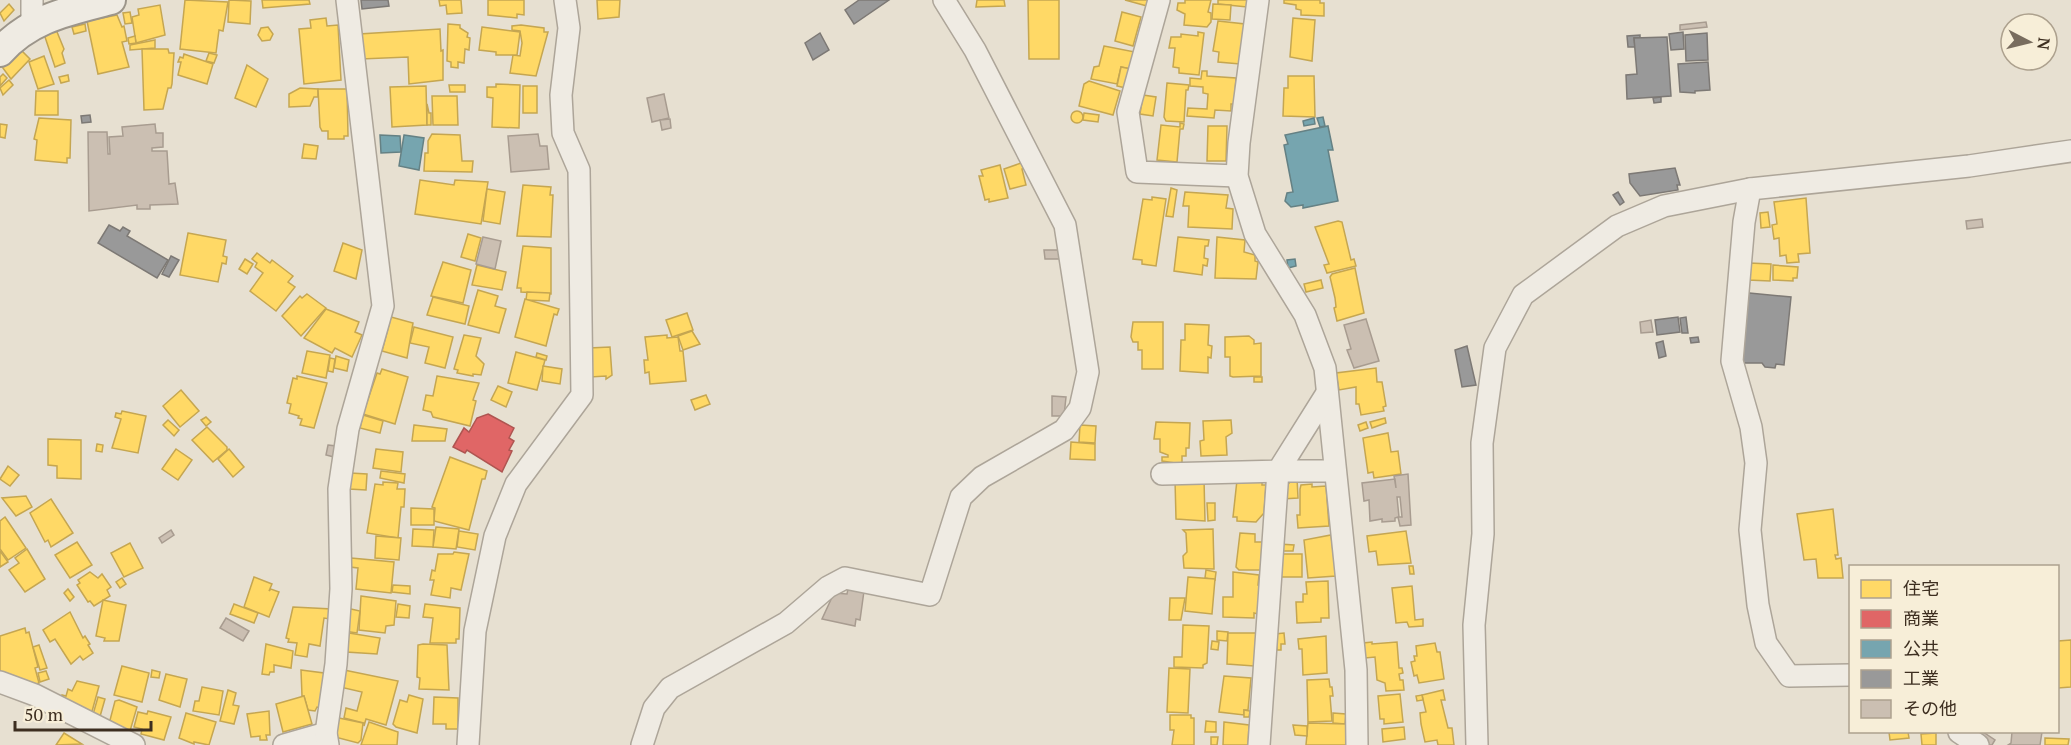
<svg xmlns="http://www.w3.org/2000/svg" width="2071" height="745" font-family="'PT Serif','Noto Sans JP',serif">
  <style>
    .homes { fill: #ffd966; stroke: #c5a651; stroke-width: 1.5 }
    .shops { fill: #e06666; stroke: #af5551; stroke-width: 1.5 }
    .public { fill: #76a5af; stroke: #658184; stroke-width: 1.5 }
    .industry { fill: #999; stroke: #7d7975; stroke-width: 1.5 }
    .building { fill: #cbbfb2; stroke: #a89c90; stroke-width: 1.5; fill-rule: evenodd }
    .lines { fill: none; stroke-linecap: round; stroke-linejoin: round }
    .street-casing { stroke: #ada599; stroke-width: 24 }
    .secondary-casing { stroke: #9c958a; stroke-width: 32 }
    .street { stroke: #efebe3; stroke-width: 21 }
    .secondary { stroke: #efebe3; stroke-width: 28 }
  </style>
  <rect width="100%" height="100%" fill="#e7e0d1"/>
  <g class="homes">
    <path d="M185 0 228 2 223 31 219 30 216 53 180 49Z"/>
    <path d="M229 0 251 1 250 24 228 22Z"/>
    <path d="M262 0H309L310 4 263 8Z"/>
    <path d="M439 0H461L462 13 447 14 446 5 440 6Z"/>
    <path d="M488 0H524V15L517 14V18L488 15Z"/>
    <path d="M597 0H620L619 17 598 19Z"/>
    <path d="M1004 0 1005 6 976 7 977 0Z"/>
    <path d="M1028 0H1059V59H1029Z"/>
    <path d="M1125 0H1148L1147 6Z"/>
    <path d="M1185 0H1211L1208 12 1211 13V22L1207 27 1184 25 1185 14 1177 10 1178 3H1185Z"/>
    <path d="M1218 0H1248L1247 7 1218 4Z"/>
    <path d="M1284 0H1320V3H1324V16L1301 15V10L1296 9V5L1284 3Z"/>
    <path d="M9 4 14 10 4 21 0 13Z"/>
    <path d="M1213 4 1231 5 1230 20 1212 19Z"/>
    <path d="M160 5 165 35 136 43 132 17 139 15 138 9Z"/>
    <path d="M130 12 132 23 125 24 123 13Z"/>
    <path d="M1122 12 1141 17 1133 46 1115 41Z"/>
    <path d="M117 15 122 27 124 26 127 41 122 42 129 67 98 74 87 21Z"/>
    <path d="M326 18 327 26 338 25 341 80 304 84 299 29 311 28 310 20Z"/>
    <path d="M1293 18 1315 20 1312 61 1290 57Z"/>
    <path d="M1218 21 1245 24 1240 64 1218 62 1219 52 1213 51Z"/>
    <path d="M85 24 86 31 74 34 72 27Z"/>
    <path d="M448 24 460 25V28L468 33 467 37 470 38 469 50 465 49 464 63 458 62V68L451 67V62L447 61Z"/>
    <path d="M521 25 544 28V32H548L536 76 510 73 513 55 520 56 522 43 520 31 512 30V26Z"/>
    <path d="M55 27 64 49 62 53 65 63 55 67 43 31Z"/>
    <path d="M268 27 273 34 270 40 262 41 258 35 261 28Z"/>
    <path d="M482 27 520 32 517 55H496V52L479 50Z"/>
    <path d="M440 29 441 51 443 50V80L409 84 408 57 361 59 359 34Z"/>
    <path d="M1198 32 1204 33 1199 75 1179 73V68L1173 67 1175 48H1169L1171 37H1181V34L1198 36Z"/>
    <path d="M135 36 136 43 129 44 128 38Z"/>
    <path d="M155 40V48L130 50V45Z"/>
    <path d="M1104 46 1135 52 1131 69 1121 67 1117 84 1091 79 1094 67 1099 66Z"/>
    <path d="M18 47 30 59 11 79 0 64Z"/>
    <path d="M142 49H168L169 53H174L172 84 171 88H168L163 109 144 110Z"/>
    <path d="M209 53 217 55 214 63 206 61Z"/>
    <path d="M184 54 213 64 207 84 178 75 181 62H178L180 57 183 58Z"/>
    <path d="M44 56 54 84 38 89 29 62Z"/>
    <path d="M247 65 268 79 256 107 235 98Z"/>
    <path d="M1121 67 1131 69 1126 88 1117 86Z"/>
    <path d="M1202 71H1207V76L1236 78 1234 104H1231V111L1215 110 1214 118 1187 116 1188 108 1207 109 1208 94 1203 93V87L1190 86V78L1201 79Z"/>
    <path d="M3 74 7 78 0 86V77Z"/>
    <path d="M68 75 69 81 61 83 59 77Z"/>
    <path d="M1288 76H1314L1315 117 1283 116 1284 88H1288Z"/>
    <path d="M9 80 13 85 3 95 0 88Z"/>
    <path d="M1089 81 1120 91 1113 115 1079 106 1084 84Z"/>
    <path d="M1167 83 1189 85 1188 90H1186L1184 122 1166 121 1164 117Z"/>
    <path d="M496 84 520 85 519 128 492 127 493 98 487 97V87H496Z"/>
    <path d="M449 85H465V92H450Z"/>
    <path d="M426 86 427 125 392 127 390 87Z"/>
    <rect x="523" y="86" width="14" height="27"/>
    <path d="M300 88 318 89V97H314L310 106 289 107V94Z"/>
    <path d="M318 89H347L348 136H344V139H328V131H322L320 127Z"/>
    <path d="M36 91H58V115H35Z"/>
    <path d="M1143 95 1156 97 1153 116 1140 114Z"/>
    <path d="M432 96H457L458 125H433Z"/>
    <path d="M427 104 429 113H431V125H427Z"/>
    <circle cx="1077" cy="117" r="6"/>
    <path d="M1084 113 1099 115 1098 122 1083 120Z"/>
    <path d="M39 118 71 120 70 158H67V163L35 160 37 140 34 139Z"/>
    <path d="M1180 123 1184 124 1183 129H1180L1177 162 1157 160 1161 125 1180 127Z"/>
    <path d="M0 124 7 125 5 138 0 137Z"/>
    <path d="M1208 126H1227L1226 161H1207Z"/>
    <path d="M432 134 460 135 462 161H473L472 172 424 171 425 153H428V141Z"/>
    <path d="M304 144 318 146 316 159 302 158Z"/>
    <path d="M1024 162 1026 168 1022 169 1026 185 1010 189 1004 169Z"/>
    <path d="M1000 165 1008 198 989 202V199L985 200 979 176H983L981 170Z"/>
    <path d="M420 180 454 185 455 180 488 182 481 224 415 214Z"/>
    <path d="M523 185 551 187 550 195H553L551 237 517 236Z"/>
    <path d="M1171 188 1177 190 1173 217 1166 216Z"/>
    <path d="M487 189 505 192 500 224 483 221Z"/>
    <path d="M1185 192 1228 195 1226 208 1233 209 1232 229 1188 227 1189 206H1183Z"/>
    <path d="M1152 197 1166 199 1156 266 1142 264V260L1133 259 1143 199 1152 200Z"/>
    <path d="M1806 198 1810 253 1798 254 1799 262 1787 263 1786 255 1780 256 1779 238 1774 239 1772 225 1777 224 1774 202Z"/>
    <path d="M1768 212 1770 227 1761 228 1760 213Z"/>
    <path d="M1338 221 1342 222 1351 260 1354 259 1356 266 1327 273 1324 265 1329 264 1315 227Z"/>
    <path d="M188 233 226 240 223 256 227 257 226 264 222 263 218 282 180 275Z"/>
    <path d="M468 234 481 238 475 261 461 257Z"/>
    <path d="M1178 237 1209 240 1208 246H1205L1204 258 1208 259 1207 266 1203 265 1202 275 1174 271Z"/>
    <path d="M1217 237 1245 240 1244 252 1255 255V261L1258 262 1256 279 1215 278Z"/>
    <path d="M343 243 362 250 356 279 334 271Z"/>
    <path d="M523 246 551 248V294L521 292V288H517Z"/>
    <path d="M257 253 270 263 272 260 293 276 288 282 295 287 276 311 250 291 263 273 255 267 257 263 252 259Z"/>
    <path d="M245 259 253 264 247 274 239 269Z"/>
    <path d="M443 262 471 270 463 303 431 296Z"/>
    <path d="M1749 263 1771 264 1770 281 1748 280Z"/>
    <path d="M477 265 506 272 502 290 472 285Z"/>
    <path d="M1773 265 1798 267 1797 278H1793V281L1773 280Z"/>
    <path d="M1355 268 1364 313 1337 321 1334 308 1336 307 1335 298 1330 277 1332 274Z"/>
    <path d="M1321 280 1323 288 1306 292 1304 284Z"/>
    <path d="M478 290 498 296 495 306 506 309 499 333 468 325Z"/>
    <path d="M527 292 550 293 549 301 526 300Z"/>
    <path d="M307 294 326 308 301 336 282 316 300 296 302 298Z"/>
    <path d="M433 297 469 306 465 324 427 315Z"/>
    <path d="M525 299 559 309 557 315 554 314 546 346 515 337Z"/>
    <path d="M326 309 359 322 355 332 362 335 352 357 335 348 332 353 304 338Z"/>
    <path d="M687 313 693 330 672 337 666 320Z"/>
    <path d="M391 317 413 323 407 358 382 351Z"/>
    <path d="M1133 322H1163V369H1142V350H1138V342H1133L1131 337Z"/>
    <path d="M1185 324 1209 325 1208 345 1212 346 1211 358 1208 357V373L1180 371 1181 340H1185Z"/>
    <path d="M414 327 453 337 445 368 425 363 429 347 410 343Z"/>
    <path d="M692 331 700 344 683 350 678 336Z"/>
    <path d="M464 335 481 338 476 356 484 364 481 375 473 374V376L457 373 458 370 454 369Z"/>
    <path d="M667 335V338L678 337 680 351H683L686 381 650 384 649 372 645 373 644 360H648L645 337Z"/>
    <path d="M1249 336 1254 340V344L1261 343V376L1233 377 1230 376V357H1225V337Z"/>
    <path d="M610 347 612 375 606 379V376L590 377 589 348Z"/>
    <path d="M307 351 330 355 326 378 302 373Z"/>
    <path d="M516 352 545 360 537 390 508 383Z"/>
    <path d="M537 353 547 356 546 360 536 357Z"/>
    <path d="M336 356 349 360 347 371 334 368Z"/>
    <path d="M330 358 335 359 333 372 328 371Z"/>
    <path d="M543 366 562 369 560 384 542 381Z"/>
    <path d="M1376 368 1377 382H1382L1386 406 1383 407 1384 411 1361 415 1359 404H1356V387L1339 390 1336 373Z"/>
    <path d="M382 369 408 377 395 424 363 414 377 373 380 374Z"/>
    <path d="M297 376 327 383 314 428 300 425 302 419 298 418 299 416 289 413 291 404 287 403 293 378 297 379Z"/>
    <path d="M437 376 479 383 473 400 476 401 470 426 433 417 431 412 423 410 426 395 433 396Z"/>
    <rect x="1254" y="377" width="8" height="5"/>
    <path d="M498 386 512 392 506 407 491 400Z"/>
    <path d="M181 390 199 411 180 427 163 406Z"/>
    <path d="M706 395 710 404 695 410 691 400Z"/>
    <path d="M122 411 146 416 138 453 112 448 121 419 115 417 116 413 121 414Z"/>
    <path d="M363 415 383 421 380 433 360 428Z"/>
    <path d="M206 417 211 422 206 426 201 420Z"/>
    <path d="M1385 418 1386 423 1372 428 1370 422Z"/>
    <path d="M168 420 179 430 174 436 163 425Z"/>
    <path d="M1231 420 1232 433 1226 437 1227 455 1201 456 1200 441 1204 440 1203 421Z"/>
    <path d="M1156 422 1190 423 1189 448H1186V456H1182V464L1162 461V457H1168V455L1160 452V439H1154Z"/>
    <path d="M1366 422 1368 428 1360 431 1358 425Z"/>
    <path d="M414 425 447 429 445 441H412Z"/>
    <path d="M1080 425 1096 426 1095 443 1079 442Z"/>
    <path d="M207 427 227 447V450L213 462 192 440Z"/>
    <path d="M1388 433 1391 452 1398 451 1401 474 1374 478 1373 472 1368 473 1363 438Z"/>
    <path d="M48 439 81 440V479L57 478V466L48 465Z"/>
    <path d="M1071 442 1095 444V460L1070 459Z"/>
    <path d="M97 444 103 445 102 452 96 451Z"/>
    <path d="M176 449 192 460 178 480 162 469Z"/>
    <path d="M229 449 244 467 233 477 218 459Z"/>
    <path d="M376 449 403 452 401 472 373 468Z"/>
    <path d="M450 457 487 471 485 479H482L469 530 434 521 435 508 432 507Z"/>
    <path d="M8 466 19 475 10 486 0 479Z"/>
    <path d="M381 471 405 474 404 483 380 478Z"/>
    <path d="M350 473 367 474 366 490 349 489Z"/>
    <path d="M1297 478 1298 498 1282 499 1281 484 1289 483 1288 479Z"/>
    <path d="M1204 479 1205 521 1176 519 1175 480Z"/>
    <path d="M1237 480 1262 482V485H1266L1264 513 1256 522 1237 521V517H1233Z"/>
    <path d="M383 482 398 483 397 489H405L404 507H401L398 538 367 533 375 484 383 485Z"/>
    <path d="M1312 484V487L1326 486 1329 526 1298 528 1297 515H1300V489L1301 485Z"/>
    <path d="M26 496 32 507 16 516 2 498Z"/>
    <path d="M51 499 73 533 51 547 48 540 45 542 30 513Z"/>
    <path d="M1207 503H1215V520L1208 521Z"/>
    <path d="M411 508 434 509V525H411Z"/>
    <path d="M1833 509 1838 555H1835L1836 559 1841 558 1843 578H1818L1816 559 1804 560 1797 514Z"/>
    <path d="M5 517 26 548 8 560 0 549V521Z"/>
    <path d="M436 527 459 529 456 549 433 547Z"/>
    <path d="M413 529 434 530 433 547 412 546Z"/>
    <path d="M1213 529 1214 569 1184 568 1183 556 1187 552 1186 533 1183 530Z"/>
    <path d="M459 531 478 534 475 550 457 547Z"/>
    <path d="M1406 531 1411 563 1378 565 1376 551 1369 552 1367 536Z"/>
    <path d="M1240 533 1255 534V542H1262L1261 570H1239L1236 567Z"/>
    <path d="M1331 535 1336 576 1308 578 1304 540Z"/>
    <path d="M376 536 401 538 399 560 375 558Z"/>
    <path d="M77 542 92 565 70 578 55 555Z"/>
    <path d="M130 543 143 568 124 577 111 553Z"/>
    <path d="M1279 544 1294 545 1293 551H1279Z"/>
    <path d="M27 549 45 579 25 592 9 570 19 563 15 558Z"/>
    <path d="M0 551 8 562 0 567Z"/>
    <path d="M454 552 469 554 461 590 451 588 450 598 431 595 434 580H430L432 570 435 571 438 554H453Z"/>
    <rect x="1281" y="554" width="21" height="23"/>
    <path d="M351 558 394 562 391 593 356 589 358 568 350 567Z"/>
    <path d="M1409 566H1413L1414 574H1410Z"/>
    <path d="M1206 570 1216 572 1215 580 1205 578Z"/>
    <path d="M90 572 98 578 102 574 111 587 107 590 110 596 94 606 90 601 88 602 77 585 80 583 78 580Z"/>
    <path d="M1233 572 1259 575 1258 585H1262L1258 614 1254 613V618L1223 617V597H1233Z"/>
    <path d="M254 577 272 584 269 591 271 589 279 592 269 617 244 607Z"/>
    <path d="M1188 577 1215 579 1212 614 1185 611Z"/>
    <path d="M122 578 126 584 120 588 116 582Z"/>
    <path d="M1328 581 1329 618H1321V622L1297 623 1296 602H1303V594H1307L1306 582Z"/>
    <path d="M393 585 410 586V594L392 592Z"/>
    <path d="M1412 586 1415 620 1423 619V626L1409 627 1407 622 1396 623 1392 588Z"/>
    <path d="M68 589 74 597 70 601 64 593Z"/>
    <path d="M361 596 396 601 394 625 386 626 385 633 359 630Z"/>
    <path d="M1170 598H1185L1181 620H1169Z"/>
    <path d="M103 600 126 605 119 641H104L105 638 96 636Z"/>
    <path d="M234 604 258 613 254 623 230 614Z"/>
    <path d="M398 604 410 606 409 618 396 617Z"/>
    <path d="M425 604 460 608 459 639H456V643H430L433 618 423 617Z"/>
    <path d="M293 607 332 609 330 619 324 618 320 646 309 644 307 657 295 655 297 643 288 642 289 639 286 638Z"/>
    <path d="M351 609 360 611 357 633 344 631 347 611Z"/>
    <path d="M70 612 83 638 85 636 90 644 88 645 93 653 83 660 80 656 71 664 55 639 50 642 43 630Z"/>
    <path d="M1183 625 1209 626 1207 663 1203 665V668L1174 667V657H1182Z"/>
    <path d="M25 628 26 633 29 632 38 667 35 668 39 683 33 685 2 677 0 670V636Z"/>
    <path d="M1217 631 1228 632 1227 641 1217 640Z"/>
    <path d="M349 633 380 638 377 654 346 652Z"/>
    <path d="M1228 633H1256L1254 666 1227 664Z"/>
    <path d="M1284 633 1285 644H1281V650H1277L1275 634Z"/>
    <path d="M1326 636 1327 673 1303 675 1302 649H1299L1298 639Z"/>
    <path d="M2071 640V687L2058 688V641Z"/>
    <path d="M1212 641 1219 642 1218 650 1211 649Z"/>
    <path d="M1372 642V644L1397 642 1399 668H1402L1403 673 1399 674 1400 680H1403L1404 690 1386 691 1385 683 1377 680 1375 657 1365 658 1363 643Z"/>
    <path d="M1435 643 1437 652H1440L1444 679 1419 683 1417 675 1414 676 1411 662 1415 661 1414 656H1417L1416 646Z"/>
    <path d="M266 644 293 651 291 668 274 665V672H270L269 675 262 674Z"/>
    <path d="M423 644 447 645 449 690 419 689 420 678 417 677 418 645Z"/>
    <path d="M39 645 47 668 40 670 33 647Z"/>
    <path d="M122 666 149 673 142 702 114 695Z"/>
    <path d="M1169 668 1190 669 1188 713 1167 712Z"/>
    <path d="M152 670 160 672 159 678 151 677Z"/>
    <path d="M301 670 324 673 321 708 317 707 315 711 308 710 304 696H302Z"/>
    <path d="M344 670 398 681 386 725 366 719 364 726V723L344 718 346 708 357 711 362 692 340 687Z"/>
    <path d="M46 671 49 679 40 682 38 673Z"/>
    <path d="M166 674 187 679 180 707 159 700Z"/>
    <path d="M1224 676 1251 678 1248 710H1244V715L1219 712Z"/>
    <path d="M1329 679 1330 687H1332L1333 696H1330L1332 721 1308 722 1307 680Z"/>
    <path d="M77 681 99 686 91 715 79 712 81 706 61 699 62 695 66 696 68 689 72 691Z"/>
    <path d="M202 687 223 691 219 715 193 711 195 701H199Z"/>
    <path d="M228 690 236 693 233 705 239 706 234 724 220 721Z"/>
    <path d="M1443 690 1445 700H1441L1448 728H1452L1454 745H1438L1437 740 1425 742 1421 724 1420 713 1426 712 1422 695Z"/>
    <path d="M1400 694 1403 722 1384 724V719H1380L1378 696Z"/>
    <path d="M409 695 423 699 417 733 396 727 393 724 400 700 407 702Z"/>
    <path d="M1422 695 1423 700 1417 701 1416 696Z"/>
    <path d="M304 696 312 724 283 732 276 704Z"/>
    <path d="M98 697 105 699 99 720 92 718Z"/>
    <path d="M434 697 458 698V729H446V724H433Z"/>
    <path d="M119 700 137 707 130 731 109 724 115 701Z"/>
    <path d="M1244 710 1250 711 1249 717H1244Z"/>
    <path d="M148 711 171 717 164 740 141 734 142 729 134 727 138 712 147 714Z"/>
    <path d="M269 711 270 735H266L267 740H260V736L251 737 247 714Z"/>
    <path d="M186 713 216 722 209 745 194 742V744L179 738Z"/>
    <path d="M1333 713 1346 714 1345 724 1333 723Z"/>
    <path d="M1170 715H1191V718H1194V745H1172L1174 730H1170Z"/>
    <path d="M339 718 363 723 361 740 358 743 335 737Z"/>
    <path d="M1206 721 1216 722V732H1205Z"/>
    <path d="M369 722 398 732 397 745H361Z"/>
    <path d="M1224 722 1249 725 1248 745H1223Z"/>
    <path d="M1308 723 1346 724V745H1306Z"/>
    <path d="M1293 725 1307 726V736L1295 735Z"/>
    <path d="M1404 727 1405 739 1383 742 1382 729Z"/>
    <path d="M1889 732H1908L1909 738 1890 740Z"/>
    <path d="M64 733 82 744 56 745Z"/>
    <path d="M1936 733V745H1922L1921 734Z"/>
    <path d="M1211 737H1218L1217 745H1211Z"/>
    <path d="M2045 738 2069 739 2068 745H2045Z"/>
  </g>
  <path class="shops" d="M488 414 514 428 509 438 514 441 509 450 512 451 502 472 467 450 465 453 453 447 464 428 469 432 477 418Z"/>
  <g class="public">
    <path d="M1323 117 1325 126 1320 127 1317 118Z"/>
    <path d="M1314 118 1315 124 1304 126 1303 121Z"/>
    <path d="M1328 126 1333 150H1328L1338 201 1303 208V205L1291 207 1285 201 1287 193 1293 192 1284 145 1288 144 1285 135Z"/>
    <path d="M380 135 400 136 401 152 381 153Z"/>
    <path d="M404 135 424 138 419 170 399 166Z"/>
    <path d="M1295 259 1296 266 1288 268 1287 260Z"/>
  </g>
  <g class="industry">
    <path d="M361 0H388L389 6 362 9Z"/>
    <path d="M859 0H889L854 24 845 10Z"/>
    <path d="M1683 32 1684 49 1671 50 1669 34Z"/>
    <path d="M820 33 829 50 813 60 805 43Z"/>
    <path d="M1707 33 1708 60 1686 61 1685 35Z"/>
    <path d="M1640 35V38H1634L1635 47H1628L1627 36Z"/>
    <path d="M1667 37 1671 96 1627 99 1626 75 1637 74 1634 38Z"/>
    <path d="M1708 62 1710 90 1695 91V93L1680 92 1678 64Z"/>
    <path d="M1661 97V102L1654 103 1653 98Z"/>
    <path d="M90 115 91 122 82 123 81 116Z"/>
    <path d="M1675 168 1680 185H1677L1678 190 1640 196 1630 183 1629 174Z"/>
    <path d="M1618 192 1624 202 1620 205 1613 195Z"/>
    <path d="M109 225 120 231 123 227 130 231 127 236 168 260 157 278 98 243Z"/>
    <path d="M171 256 179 260 169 277 162 274Z"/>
    <path d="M1739 292 1791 297 1784 365 1776 364 1775 368 1765 367 1762 363H1742Z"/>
    <path d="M1678 317 1680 332 1657 335 1655 320Z"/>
    <path d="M1686 317 1688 333H1682L1680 318Z"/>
    <path d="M1698 337 1699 342 1691 343 1690 338Z"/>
    <path d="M1663 341 1666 356 1659 358 1656 343Z"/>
    <path d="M1467 346 1476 385 1462 387 1455 350Z"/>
  </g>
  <g class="building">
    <path d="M1706 22 1707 27 1680 30V25Z"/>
    <path d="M664 94 669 118 652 122 647 98Z"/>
    <path d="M670 119 671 128 662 130 660 120Z"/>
    <path d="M155 124 156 133H163V147L152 148V151H167L169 184 175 183 178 204 150 205V209H137V205L89 211 88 132H107L108 154H110L109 137 123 136 122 127Z"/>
    <path d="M538 134 540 146H547L549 169 511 172 508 136Z"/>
    <path d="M1982 219 1983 227 1967 229 1966 221Z"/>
    <path d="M483 237 501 241 495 269 476 264Z"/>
    <path d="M1044 250H1061L1062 259H1045Z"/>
    <path d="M1366 319 1379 361 1354 368 1347 350 1351 349 1344 325Z"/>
    <path d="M1651 320 1653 332 1641 333 1640 322Z"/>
    <path d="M1052 396 1066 397 1064 416H1052Z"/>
    <path d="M328 445 336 446 334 457 326 455Z"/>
    <path d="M1408 474 1411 525 1400 526 1398 517 1395 518V521L1382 522V519L1370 521 1369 500 1364 501 1362 483 1395 479 1396 488 1394 476ZM1397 497H1400L1402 517H1399Z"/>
    <path d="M171 530 174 535 162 543 159 538Z"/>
    <path d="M848 589 864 591 860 620 856 619 855 626 822 619 834 593 847 594Z"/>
    <path d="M226 618 249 631 243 641 220 628Z"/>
    <path d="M1962 732H1983L1995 740 1992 745H1981Z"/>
    <path d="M2012 732H2042L2040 745H2008L2011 743Z"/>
  </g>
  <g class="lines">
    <g class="street-casing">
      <g id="street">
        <path d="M1159 0 1128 112 1137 172 1237 176"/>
        <path d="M1258 0 1239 143 1237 176 1255 234 1305 315 1325 368 1356 670 1357 745"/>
        <path d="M32 25V0"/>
        <path d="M1750 189 1744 222 1732 361 1751 427 1756 463 1750 530 1758 605 1766 643 1789 676 1850 675"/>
        <path d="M1162 474 1278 471 1327 393"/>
        <path d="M0 682 35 695 134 745"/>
        <path d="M1959 732 1978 745"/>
        <path d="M284 745 326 733"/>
        <path d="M328 745 326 733 336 664 341 589 339 489 348 429 383 306 347 0"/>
        <path d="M468 745 475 631 495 536 516 484 582 395 579 170 563 133 561 95 569 28 565 0"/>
        <path d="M642 745 654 708 670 688 786 623 828 587 845 578 930 595 961 497 982 477 1064 430 1080 408 1088 372 1065 225 975 50 944 0"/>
        <path d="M1259 745 1278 471H1335"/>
        <path d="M1477 745 1474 625 1483 534 1482 443 1495 348 1523 295 1617 226 1664 206 1750 189 1969 166 2071 151"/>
      </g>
    </g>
    <g class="secondary-casing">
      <path id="secondary" d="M0 52C30 18 69 11 111 0"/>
    </g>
    <use href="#street" class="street"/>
    <use href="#secondary" class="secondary"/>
  </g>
  <rect x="1849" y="565" width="210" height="168" fill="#f7eed8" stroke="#ada18e" stroke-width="1.5"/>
  <rect x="1861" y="580" width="30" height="18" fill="#ffd966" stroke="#ada18e" stroke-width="1.5"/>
  <text x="1903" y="595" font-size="18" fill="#3d2e20">住宅</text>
  <rect x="1861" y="610" width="30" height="18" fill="#e06666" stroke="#ada18e" stroke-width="1.5"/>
  <text x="1903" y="625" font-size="18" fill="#3d2e20">商業</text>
  <rect x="1861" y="640" width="30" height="18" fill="#76a5af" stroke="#ada18e" stroke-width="1.5"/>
  <text x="1903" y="655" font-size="18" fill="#3d2e20">公共</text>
  <rect x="1861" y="670" width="30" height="18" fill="#999999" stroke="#ada18e" stroke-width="1.5"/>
  <text x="1903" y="685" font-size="18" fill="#3d2e20">工業</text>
  <rect x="1861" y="700" width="30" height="18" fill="#cbbfb2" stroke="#ada18e" stroke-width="1.5"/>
  <text x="1903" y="715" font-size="18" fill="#3d2e20">その他</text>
  <g transform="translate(2029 42) rotate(97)"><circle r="28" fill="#f7eed8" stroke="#ada18e" stroke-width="1.5"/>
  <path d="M0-4.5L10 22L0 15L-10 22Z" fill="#786c5e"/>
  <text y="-9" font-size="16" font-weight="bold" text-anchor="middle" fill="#3d2e20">N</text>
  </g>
  <path d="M15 721v9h136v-9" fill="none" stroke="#3d2e20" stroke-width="3"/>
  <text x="24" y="721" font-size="18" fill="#3d2e20" stroke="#f7eed8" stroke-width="4.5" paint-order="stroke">50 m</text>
</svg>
